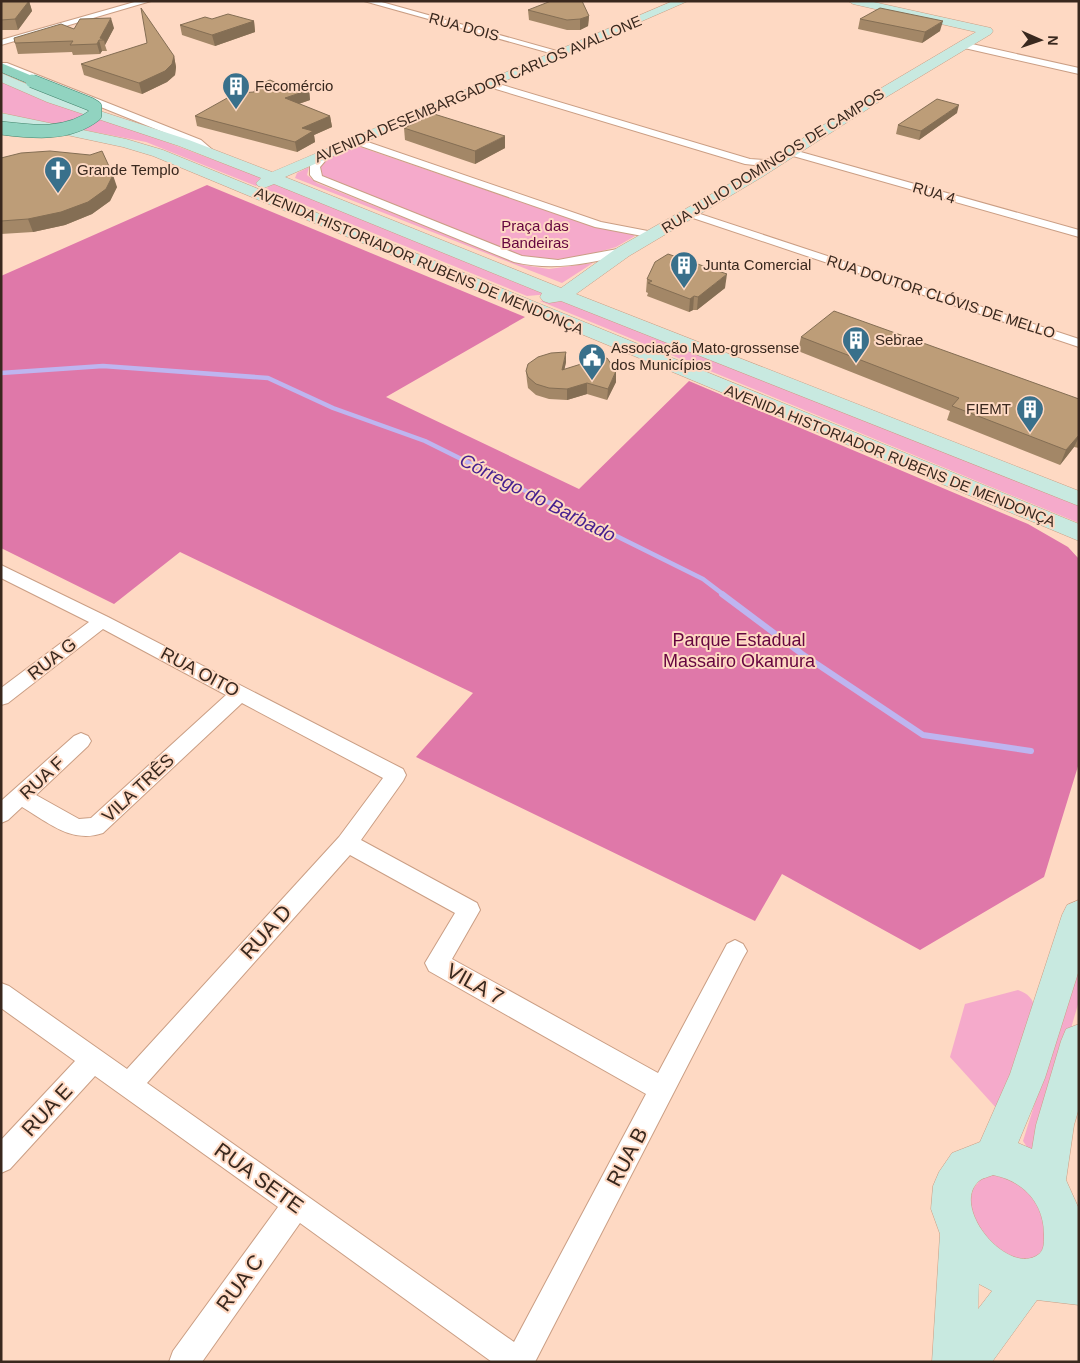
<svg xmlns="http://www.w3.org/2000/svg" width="1080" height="1363" font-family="Helvetica,sans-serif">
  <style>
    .green { fill: #f5aacb }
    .forest { fill: #df78a9 }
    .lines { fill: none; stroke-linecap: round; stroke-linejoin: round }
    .stream-far1 { stroke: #beb5f0; stroke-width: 4.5 }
    .stream { stroke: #beb5f0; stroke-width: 6 }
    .street-casing { stroke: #ca9e84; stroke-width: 2 }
    .secondary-casing { stroke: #ca9e84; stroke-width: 1 }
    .primary-casing { stroke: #43846c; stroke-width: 1 }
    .street { fill: #fff; fill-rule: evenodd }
    .secondary { fill: #c8e9e0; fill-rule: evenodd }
    .primary { fill: #91d3c0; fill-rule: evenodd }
    .primary-bridge-casing { stroke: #43846c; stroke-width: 14; stroke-linecap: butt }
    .primary-bridge { stroke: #91d3c0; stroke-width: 13 }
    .wall { fill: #a38767 }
    .shaded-wall { fill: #846e54 }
    .building { fill: #bd9d78; stroke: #846e54 }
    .labels { text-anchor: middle; stroke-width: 4; stroke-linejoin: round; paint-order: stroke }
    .far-street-label { font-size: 15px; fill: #39281e; stroke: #fed9c3 }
    .far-poi-label { font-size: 15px; fill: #39281e; stroke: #fed9c3; text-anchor: start }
    .far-park-label { font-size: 15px; fill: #65053f; stroke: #fed9c3 }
    .park-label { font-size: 18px; fill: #65053f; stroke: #fed9c3 }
    .street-label { font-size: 18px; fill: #39281e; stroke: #fed9c3 }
    .water-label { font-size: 19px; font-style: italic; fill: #451f8f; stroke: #fed9c3 }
    .near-street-label { font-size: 21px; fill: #39281e; stroke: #fed9c3 }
  </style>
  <rect width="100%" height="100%" fill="#fed9c3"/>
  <g class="green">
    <path d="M1 80 265 179 256 186 146 142 18 117 1 112Z"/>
    <path d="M357 146 594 227 630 233 635 236 616 247 578 258 530 260 321 177 319 171C325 155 342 151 357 146Z"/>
    <path d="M309 167 307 175 317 183 523 265 549 269 593 263 562 283 295 178 297 173Z"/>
    <path d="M273 182 550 294 527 296 268 190 266 189Z"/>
    <path d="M561 298 1079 506V523L540 301Z"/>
    <path d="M1079 962V1001L1037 1144 1031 1149 1027 1147 1023 1141Z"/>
    <path d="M1018 990C1028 994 1033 998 1035 1009L998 1110 950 1057 965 1004Z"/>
    <path d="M1003 1173 1048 1206 1043 1257 1016 1261 988 1245 972 1216 970 1201 973 1189 980 1180 991 1174Z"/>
  </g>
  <path class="forest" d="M207 185 525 317 386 397 579 489 689 381 1028 524 1068 547 1079 559V763L1044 877 920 950 782 874 755 921 416 757 473 693 180 552 114 604 1 548V276Z"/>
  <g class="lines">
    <path class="stream-far1" d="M1 373 103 366 268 378 333 408 425 441 703 579 724 595"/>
    <path class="stream" d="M722 594 802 654 923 735 1031 751"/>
    <g class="street-casing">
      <g id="street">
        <path d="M138 1H151L1 45V40Z"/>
        <path d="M364 1H378L564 53 557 55Z"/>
        <path d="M963 42 1079 68V74L960 47 959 45Z"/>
        <path d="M1 63H7L201 140 215 152 214 154H206L193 144 1 67Z"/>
        <path d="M489 81 750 159 764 160 778 157 783 160 782 162 764 166 745 164 486 86V82Z"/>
        <path d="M356 138 601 222 653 232 659 235 653 238 595 227 352 143V139Z"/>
        <path d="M790 149 1079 230V237L786 154 785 152Z"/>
        <path d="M326 151 331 154 320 167 322 176 522 256 558 260 623 248 629 252 627 254C589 264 553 271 514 262L314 180 310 175V166L322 152Z"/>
        <path d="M688 210 1079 339V347L684 215 682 213Z"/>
        <path d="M1 565 108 617 403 769 406 775 403 781 361 840 477 903 480 910 452 959 658 1073 727 944 735 940 743 944 747 951 743 958 535 1362H492L300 1223 202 1362H169L173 1351 278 1207 95 1076 10 1169 1 1173V1140L75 1061 1 1008V983L9 986 127 1069 339 837 383 778 242 703 103 833C72 844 49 823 22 807L8 820 1 823V801L74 736 81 733 88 736 91 741 88 746 36 795 79 819 91 818 226 695 103 629 8 703 1 705V688L89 622 1 578ZM350 855 455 913 425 963 429 971 646 1094 514 1342 147 1083Z"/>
      </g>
    </g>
    <g class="secondary-casing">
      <g id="secondary">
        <path d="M673 1H688L285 177 561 288 617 248 752 171 878 90 976 32 853 4 848 1H869L991 28 993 31 991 34 888 96 762 177 629 256 576 294 1079 491V506L561 301 549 303 543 301 540 297 542 293 274 184 264 188 258 186 256 183 261 178 179 146 47 102 1 82V73L57 97 189 140 272 172Z"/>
        <path d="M1 113 126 139 163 150 1079 524V541L153 156 123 147 1 121Z"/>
        <path d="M1079 900V970L1045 1078 1018 1143 1032 1149 1036 1125 1061 1041 1066 1029 1079 1024V1108L1074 1125 1066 1180 1079 1209V1305L1037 1300 992 1362H932L940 1234 931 1209 933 1186 939 1172 952 1153 980 1142 1010 1074 1062 915 1067 905ZM993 1175C1024 1181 1045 1204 1044 1237 1044 1243 1044 1250 1039 1254 1009 1278 949 1207 979 1181 982 1178 989 1177 993 1175ZM979 1284 992 1291 978 1309Z"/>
      </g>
    </g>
    <g class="primary-casing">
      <path id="primary" d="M1 63 37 78 39 81 32 85 1 72Z"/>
    </g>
    <use href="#street" class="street"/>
    <use href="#secondary" class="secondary"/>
    <use href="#primary" class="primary"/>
    <g class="primary-bridge-casing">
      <path id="primary-bridge" d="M1 128C33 132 68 136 95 115V107L90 104 32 81"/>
    </g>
    <use href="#primary-bridge" class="primary-bridge"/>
  </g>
  <g class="wall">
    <path d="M1 1H29L32 11 18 30H1Z"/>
    <path d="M528 10 589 16 588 26 580 30H567L529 20Z"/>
    <path d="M212 19 254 21 255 32 215 46 182 35 180 25Z"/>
    <path d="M860 19 940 31 922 43 858 29Z"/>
    <path d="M114 28 105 45 107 51H102L100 54 73 55 72 52 18 54 15 43 74 29Z"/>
    <path d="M174 56 176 67 175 75 167 82 142 94 84 75 81 64Z"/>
    <path d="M279 84 309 90 310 100 299 104 330 116 332 127 314 135 315 142 297 152 197 126 195 116Z"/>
    <path d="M957 113 919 140 896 134 898 125Z"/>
    <path d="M404 128 505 148 475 164 405 140Z"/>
    <path d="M1 158 117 187 110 201 92 214 65 225 33 232 1 234Z"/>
    <path d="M647 279 725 288 697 310H693L689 312 647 296 648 293 646 292Z"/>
    <path d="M801 337 1079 399V448L1074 447 1060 465 947 420 950 411 798 351Z"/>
    <path d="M566 362 564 370 616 382 607 400 587 394 567 400 549 399 536 395 528 388 527 381 526 371Z"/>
  </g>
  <g class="shaded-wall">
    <path d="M29 1 32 11 18 30 15 19Z"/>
    <path d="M589 16 588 26 580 30V19Z"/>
    <path d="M111 18 114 28 105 45 104 40 100 38Z"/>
    <path d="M254 21 255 32 215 46 212 35Z"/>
    <path d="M943 21 940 31 922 43 925 32Z"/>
    <path d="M99 40 102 51 100 54 97 44Z"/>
    <path d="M174 56 176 67 175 75 167 82 142 94 139 83Z"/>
    <path d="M309 90 310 100 286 108 285 98Z"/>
    <path d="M959 105 957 113 919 140 921 131Z"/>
    <path d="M330 116 332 127 314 135 315 142 297 152 295 142 302 128Z"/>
    <path d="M505 136V148L475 164V151Z"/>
    <path d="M113 175 117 187 110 201 92 214 65 225 33 232 28 219Z"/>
    <path d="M727 274 725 288 697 310 698 297Z"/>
    <path d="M694 296 693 310 689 312 690 299Z"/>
    <path d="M566 352V362L562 381V370Z"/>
    <path d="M616 371V382L607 400 608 389Z"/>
    <path d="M587 383V394L567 400V389Z"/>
    <path d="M1079 435V437L1074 447 1060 465 1066 450Z"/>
  </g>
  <g class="building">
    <path d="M1 1H29L15 19 1 20Z"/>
    <path d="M551 1H582L589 16 580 19 567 20 528 10Z"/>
    <path d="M141 8 174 56 172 64 165 71 139 83 81 64 147 43Z"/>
    <path d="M880 8 943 21 925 32 860 19Z"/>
    <path d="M228 14 254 21 212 35 180 25 205 17 212 19Z"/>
    <path d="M111 18 100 38 104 40H99L97 44 70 45 73 41 15 43 14 38 61 24 74 29 80 19Z"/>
    <path d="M270 80 279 84 289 82 309 90 285 98 330 116 302 128 313 131 295 142 195 116 229 97 239 93 254 92 256 86Z"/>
    <path d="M937 99 959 105 921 131 898 125Z"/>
    <path d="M434 114 505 136 475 151 404 128Z"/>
    <path d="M50 151 90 155 102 151 113 175 106 189 88 202 61 212 28 219 1 221V158L21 153Z"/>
    <path d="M668 254 727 274 698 297 694 296 690 299 648 283 652 281 647 279 655 262Z"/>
    <path d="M834 311 1079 399V435L1066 450 952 406 959 398 801 337Z"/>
    <path d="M566 352 562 370 597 359 598 360 607 358 616 371 608 389 587 383 567 389 549 388 536 384 528 377 526 371 528 364 538 357 551 353Z"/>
  </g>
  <defs>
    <g id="building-pin" transform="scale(1.4375)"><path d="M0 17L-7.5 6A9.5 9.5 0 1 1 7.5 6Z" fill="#39708b" stroke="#fed9c3"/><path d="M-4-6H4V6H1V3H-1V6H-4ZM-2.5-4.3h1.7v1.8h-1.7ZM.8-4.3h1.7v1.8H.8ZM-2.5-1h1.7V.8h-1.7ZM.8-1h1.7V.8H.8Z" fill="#fff"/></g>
    <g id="church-pin" transform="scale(1.4375)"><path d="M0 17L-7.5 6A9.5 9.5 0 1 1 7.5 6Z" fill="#39708b" stroke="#fed9c3"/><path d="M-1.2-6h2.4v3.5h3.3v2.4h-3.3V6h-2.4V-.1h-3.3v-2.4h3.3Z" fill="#fff"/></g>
    <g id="civic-pin" transform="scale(1.4375)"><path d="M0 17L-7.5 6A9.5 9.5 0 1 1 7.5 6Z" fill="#39708b" stroke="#fed9c3"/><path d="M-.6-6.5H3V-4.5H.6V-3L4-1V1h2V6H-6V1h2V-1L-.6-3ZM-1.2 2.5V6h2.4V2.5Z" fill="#fff"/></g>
  </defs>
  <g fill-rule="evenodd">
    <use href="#building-pin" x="236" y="86"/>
    <use href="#church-pin" x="58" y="170"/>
    <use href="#building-pin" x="684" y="265"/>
    <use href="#building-pin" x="856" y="340"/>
    <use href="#civic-pin" x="592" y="357"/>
    <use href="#building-pin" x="1030" y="409"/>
  </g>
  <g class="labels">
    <g class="far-street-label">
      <text transform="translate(464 27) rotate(15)" y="5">RUA DOIS</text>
      <text transform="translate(478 89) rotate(-23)" y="5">AVENIDA DESEMBARGADOR CARLOS AVALLONE</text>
      <text transform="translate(773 161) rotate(-32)" y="5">RUA JULIO DOMINGOS DE CAMPOS</text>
      <text transform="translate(934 193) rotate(16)" y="5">RUA 4</text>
      <text transform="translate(419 261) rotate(23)" y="5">AVENIDA HISTORIADOR RUBENS DE MENDONÇA</text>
      <text transform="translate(941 297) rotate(18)" y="5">RUA DOUTOR CLÓVIS DE MELLO</text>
      <text transform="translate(890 456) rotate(22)" y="5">AVENIDA HISTORIADOR RUBENS DE MENDONÇA</text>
    </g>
    <g class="far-poi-label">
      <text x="255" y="91">Fecomércio</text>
      <text x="77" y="175">Grande Templo</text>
      <text x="703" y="270">Junta Comercial</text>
      <text x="875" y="345">Sebrae</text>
      <text x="611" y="353">Associação Mato-grossense<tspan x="611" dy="17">dos Municípios</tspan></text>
      <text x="1011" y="414" text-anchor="end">FIEMT</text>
    </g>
    <g class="far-park-label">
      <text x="535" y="231">Praça das<tspan x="535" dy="17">Bandeiras</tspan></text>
    </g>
    <g class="park-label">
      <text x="739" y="646">Parque Estadual<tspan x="739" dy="21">Massairo Okamura</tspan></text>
    </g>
    <g class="street-label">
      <text transform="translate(52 659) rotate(-38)" y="6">RUA G</text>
      <text transform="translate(200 672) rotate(28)" y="6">RUA OITO</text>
      <text transform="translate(42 778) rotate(-43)" y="6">RUA F</text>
      <text transform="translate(138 788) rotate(-43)" y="6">VILA TRÊS</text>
    </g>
    <g class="water-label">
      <text transform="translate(538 497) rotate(27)" y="7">Córrego do Barbado</text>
    </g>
    <g class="near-street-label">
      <text transform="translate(266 932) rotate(-48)" y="7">RUA D</text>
      <text transform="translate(475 984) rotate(29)" y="7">VILA 7</text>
      <text transform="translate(47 1110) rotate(-47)" y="7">RUA E</text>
      <text transform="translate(627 1157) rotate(-62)" y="7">RUA B</text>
      <text transform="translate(259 1178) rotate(36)" y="7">RUA SETE</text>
      <text transform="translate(240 1283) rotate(-54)" y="7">RUA C</text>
    </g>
  </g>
  <rect width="1080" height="1363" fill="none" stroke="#39281e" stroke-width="5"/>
  <g transform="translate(1040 40) rotate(92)" stroke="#fed9c3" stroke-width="4" paint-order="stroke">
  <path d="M0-4L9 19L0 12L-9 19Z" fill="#39281e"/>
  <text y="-8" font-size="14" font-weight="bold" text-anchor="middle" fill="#39281e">N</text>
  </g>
</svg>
